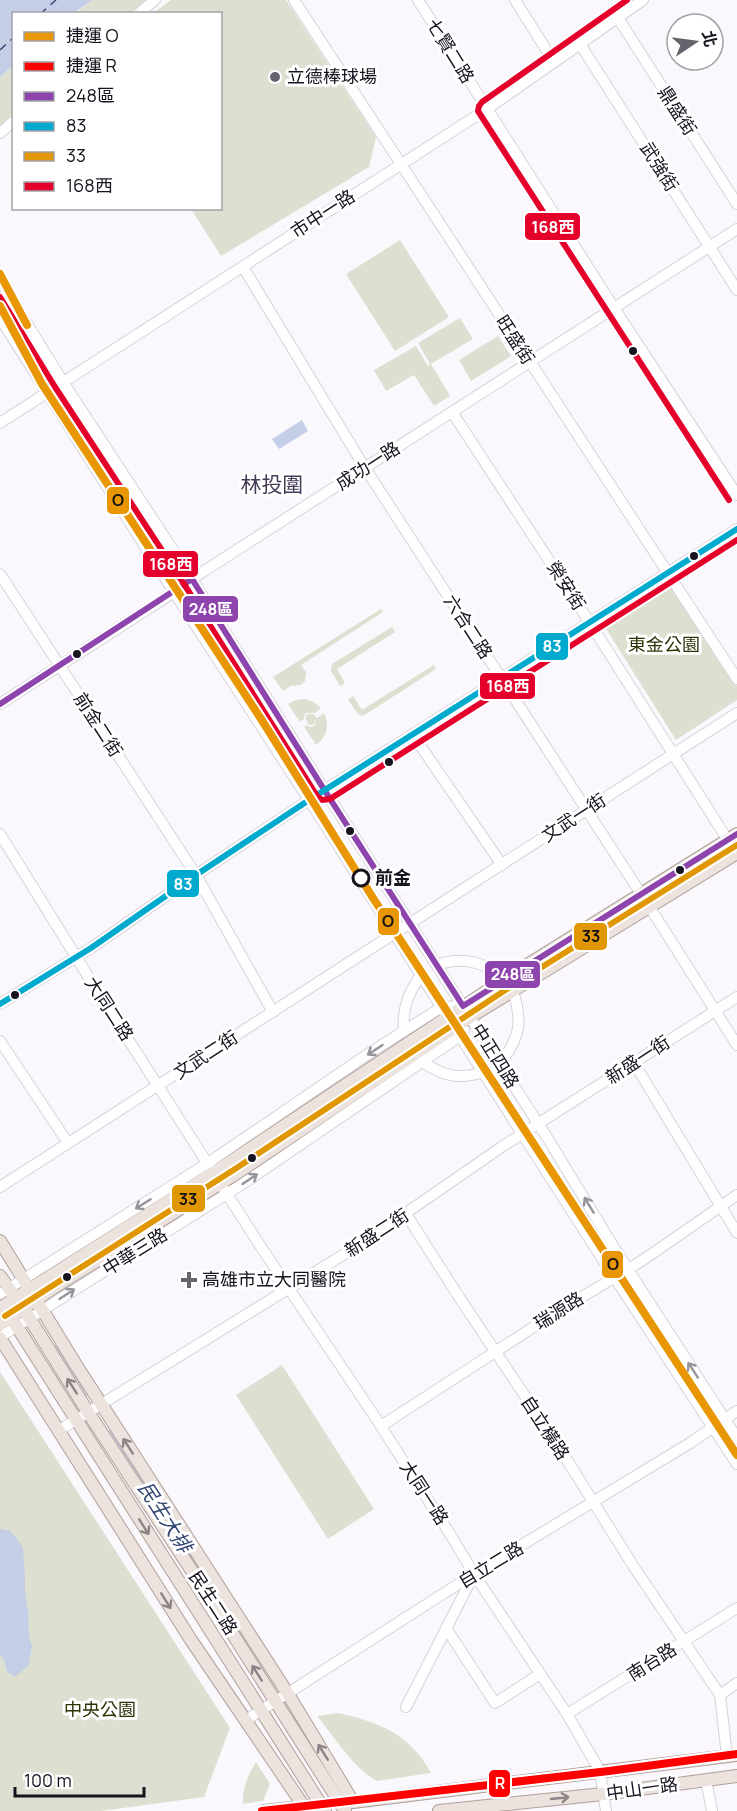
<svg xmlns="http://www.w3.org/2000/svg" width="737" height="1811" font-family="Manrope,'Noto Sans TC',sans-serif">
  <style>
    .green { fill: #dde0d0 }
    .water { fill: #c4cfe7 }
    .lines { fill: none; stroke-linecap: round; stroke-linejoin: round }
    .stream { stroke: #c4cfe7; stroke-width: 2 }
    .ferry { stroke: #314672; stroke-width: 1.5; stroke-dasharray: 8 6; stroke-linecap: butt }
    .minor-casing { stroke: #d5d2db; stroke-width: 12 }
    .major-casing { stroke: #b0a099; stroke-width: 14 }
    .minor { stroke: #fefeff; stroke-width: 10 }
    .major { stroke: #ece3de; stroke-width: 12 }
    .bus-1-casing { stroke: #fff; stroke-width: 10 }
    .bus-2-casing { stroke: #fff; stroke-width: 10 }
    .bus-3-casing { stroke: #fff; stroke-width: 10 }
    .bus-4-casing { stroke: #fff; stroke-width: 10 }
    .bus-1 { stroke: #8e44ad; stroke-width: 6 }
    .bus-2 { stroke: #00a9ce; stroke-width: 6 }
    .bus-3 { stroke: #e19703; stroke-width: 6 }
    .bus-4 { stroke: #e4002b; stroke-width: 6 }
    .metro-1-casing { stroke: #fff; stroke-width: 12 }
    .metro-2-casing { stroke: #fff; stroke-width: 12 }
    .metro-1 { stroke: #e89603; stroke-width: 8 }
    .metro-2 { stroke: #f00; stroke-width: 8 }
    .oneway { stroke: #96949a }
    .oneway2 { stroke: #8c8588 }
    .poi-dot { fill: #66636d; stroke: #fff; stroke-width: 2 }
    .bus-dot { fill: #17131f; stroke: #fff; stroke-width: 2 }
    .stop-dot { fill: #fff; stroke: #17131f; stroke-width: 3 }
    .labels { text-anchor: middle; stroke-width: 6; stroke-linejoin: round; paint-order: stroke }
    .street-label { font-size: 18px; fill: #17131f; stroke: #fff }
    .poi-label { font-size: 18px; fill: #17131f; stroke: #fff; text-anchor: start }
    .park-label { font-size: 18px; fill: #2e3306; stroke: #fff }
    .stop-label { font-size: 18px; font-weight: bold; fill: #17131f; stroke: #fff; text-anchor: start }
    .water-label { font-size: 20px; font-style: italic; fill: #314672; stroke: #fff }
    .quarter-label { font-size: 21px; fill: #463b58; stroke: #fff }
    .line-badge { stroke: #fff; stroke-width: 2 }
    .badge-label { font-size: 16px; text-anchor: middle; font-weight: bold; fill: #fff }
    .pale-badge-label { font-size: 16px; text-anchor: middle; font-weight: bold; fill: #111 }
  </style>
  <rect width="100%" height="100%" fill="#faf8fd"/>
  <g class="green">
    <path d="M92 0H155L138 13 74 14Z"/>
    <path d="M171 0H286L376 137 369 167 221 256 191 209 220 208V14L153 13Z"/>
    <path d="M13 65V117L0 129V77Z"/>
    <path d="M400 240 449 317 395 351 346 274Z"/>
    <path d="M460 318 473 339 431 364 450 396 434 406 414 375 386 391 374 370 416 346 428 366 430 364 418 343Z"/>
    <path d="M498 336 511 356 471 381 459 360Z"/>
    <path d="M673 584 737 686V700L676 740 605 627Z"/>
    <path d="M381 609 383 612 301 665 306 672 305 681 301 685 291 686 283 691 273 677Z"/>
    <path d="M392 627 395 632 337 669 345 683 340 686 331 671 332 664Z"/>
    <path d="M434 665 436 669 363 716 358 714 348 700 353 696 362 710Z"/>
    <path d="M305 699 314 702 321 708 315 713H306L304 716V719L300 722 288 704 296 700Z"/>
    <path d="M324 713C330 725 327 737 316 745L304 727 307 725 310 727 314 726 317 718 313 725H310L308 724 305 717 307 714H313L317 718Z"/>
    <path d="M282 1365 374 1509 328 1539 236 1395Z"/>
    <path d="M0 1372 230 1728 204 1797 101 1811H0Z"/>
    <path d="M338 1713C379 1722 410 1734 431 1773L377 1781C356 1771 332 1734 317 1716Z"/>
    <path d="M256 1762 270 1784 263 1801 243 1804C242 1788 248 1776 256 1762Z"/>
  </g>
  <g class="water">
    <path d="M0 0H92L74 13 14 14 13 65 0 77Z"/>
    <path d="M302 420 308 431 279 449 272 439Z"/>
    <path d="M0 1529 10 1531 17 1539 23 1548 25 1574V1591L28 1610 29 1637 32 1646 29 1665 15 1677 7 1672 4 1660 0 1655Z"/>
  </g>
  <g class="lines">
    <g class="stream">
      <path d="M56 1346 87 1395"/>
      <path d="M110 1431 219 1601"/>
      <path d="M239 1632 250 1650"/>
    </g>
    <g class="ferry">
      <path d="M40 14 56 0"/>
      <path d="M0 50 14 37"/>
    </g>
    <g class="minor-casing">
      <g id="minor">
        <path d="M294 0 737 679"/>
        <path d="M418 0 614 308 737 495"/>
        <path d="M515 0 554 62"/>
        <path d="M138 14 155 0"/>
        <path d="M618 18 737 204"/>
        <path d="M580 44 737 290"/>
        <path d="M0 133 14 121"/>
        <path d="M243 267 365 468 656 917 737 1045"/>
        <path d="M0 280 63 382 192 579 325 791 548 1139 618 1254 737 1438"/>
        <path d="M0 318 174 592 309 800 603 1260 737 1464"/>
        <path d="M452 412 590 623 736 853"/>
        <path d="M0 423 487 109 643 0"/>
        <path d="M0 574 196 875 273 1012"/>
        <path d="M0 704 162 600 201 573 737 229"/>
        <path d="M413 735 502 865"/>
        <path d="M0 834 96 989 259 1244 375 1417 450 1534 474 1574 567 1714 600 1771 606 1811"/>
        <path d="M437 965C462 956 486 962 505 979"/>
        <path d="M0 1004 91 948 196 875 309 800 737 529"/>
        <path d="M404 1031C402 1009 408 993 421 975"/>
        <path d="M0 1041 68 1143"/>
        <path d="M421 1061C443 1076 458 1080 484 1072"/>
        <path d="M634 1063 737 1233"/>
        <path d="M500 1064C520 1037 523 1023 513 991"/>
        <path d="M0 1187 737 713"/>
        <path d="M406 1214 459 1297 557 1444 632 1564 720 1695 727 1756"/>
        <path d="M0 1294 208 1163 371 1052 442 1007 463 1006"/>
        <path d="M0 1337 244 1183 460 1036 464 1030"/>
        <path d="M381 1426 549 1317 643 1260 737 1195"/>
        <path d="M58 1431 367 1240 503 1146 737 997"/>
        <path d="M446 1628 495 1703 540 1674"/>
        <path d="M720 1695 737 1683"/>
        <path d="M406 1707 473 1576"/>
        <path d="M567 1714 737 1608"/>
        <path d="M246 1720 474 1574 690 1443 737 1411"/>
        <path d="M706 1780 712 1811"/>
      </g>
    </g>
    <g class="major-casing">
      <g id="major">
        <path d="M0 1241 76 1365 288 1694 353 1802"/>
        <path d="M0 1276 23 1308 88 1412 220 1614 345 1811"/>
        <path d="M0 1308 230 1162 505 979 737 834"/>
        <path d="M7 1311 325 1811"/>
        <path d="M0 1324 53 1288 237 1173 470 1017 737 853"/>
        <path d="M0 1338 191 1640 307 1811"/>
        <path d="M345 1803 737 1755"/>
        <path d="M264 1811 310 1806"/>
        <path d="M439 1811 603 1794 737 1776"/>
      </g>
    </g>
    <use href="#minor" class="minor"/>
    <use href="#major" class="major"/>
    <g class="bus-1-casing">
      <path id="bus-1" d="M0 704 192 579 325 791 463 1006 737 834"/>
    </g>
    <g class="bus-2-casing">
      <path id="bus-2" d="M0 1004 91 948 196 875 309 800 737 529"/>
    </g>
    <g class="bus-3-casing">
      <path id="bus-3" d="M5 1316 235 1169 510 987 737 845"/>
    </g>
    <g class="bus-4-casing">
      <g id="bus-4">
        <path d="M627 0 482 102 479 106 478 111 729 500"/>
        <path d="M0 297 55 387 184 584 317 796 322 800 330 799 737 540"/>
      </g>
    </g>
    <use href="#bus-1" class="bus-1"/>
    <use href="#bus-2" class="bus-2"/>
    <use href="#bus-3" class="bus-3"/>
    <use href="#bus-4" class="bus-4"/>
    <g class="metro-1-casing">
      <g id="metro-1">
        <path d="M0 274 27 325"/>
        <path d="M0 306 42 384 263 722 373 898 737 1455"/>
      </g>
    </g>
    <g class="metro-2-casing">
      <path id="metro-2" d="M262 1811 609 1771 737 1754"/>
    </g>
    <use href="#metro-1" class="metro-1"/>
    <use href="#metro-2" class="metro-2"/>
  </g>
  <defs><path id="oneway-shaft" d="M-6 0H5M1.5-3L5.5 0L1.5 3" fill="none" stroke-width="1.6" stroke-linecap="round" stroke-linejoin="round" transform="scale(1.5)"/></defs>
  <g class="oneway">
    <use href="#oneway-shaft" transform="translate(375 1050) rotate(147)"/>
    <use href="#oneway-shaft" transform="translate(250 1179) rotate(-34)"/>
    <use href="#oneway-shaft" transform="translate(143 1204) rotate(148)"/>
    <use href="#oneway-shaft" transform="translate(589 1205) rotate(-121)"/>
    <use href="#oneway-shaft" transform="translate(67 1294) rotate(-33)"/>
    <use href="#oneway-shaft" transform="translate(693 1370) rotate(-123)"/>
  </g>
  <g class="oneway2">
    <use href="#oneway-shaft" transform="translate(72 1386) rotate(-123)"/>
    <use href="#oneway-shaft" transform="translate(128 1446) rotate(-123)"/>
    <use href="#oneway-shaft" transform="translate(144 1527) rotate(58)"/>
    <use href="#oneway-shaft" transform="translate(166 1601) rotate(58)"/>
    <use href="#oneway-shaft" transform="translate(257 1673) rotate(-122)"/>
    <use href="#oneway-shaft" transform="translate(323 1752) rotate(-122)"/>
    <use href="#oneway-shaft" transform="translate(560 1798) rotate(-6)"/>
  </g>
  <g class="poi-dot">
    <circle cx="275" cy="77" r="6"/>
    <path d="M186 1271h6v6h6v6h-6v6h-6v-6h-6v-6h6z"/>
  </g>
  <g class="bus-dot">
    <circle cx="633" cy="351" r="5"/>
    <circle cx="694" cy="556" r="5"/>
    <circle cx="77" cy="654" r="5"/>
    <circle cx="389" cy="762" r="5"/>
    <circle cx="350" cy="831" r="5"/>
    <circle cx="680" cy="870" r="5"/>
    <circle cx="15" cy="995" r="5"/>
    <circle cx="252" cy="1158" r="5"/>
    <circle cx="67" cy="1277" r="5"/>
  </g>
  <circle class="stop-dot" cx="361" cy="878" r="8"/>
  <g class="labels">
    <g class="street-label">
      <text transform="translate(450 51) rotate(58)" y="6">七賢二路</text>
      <text transform="translate(677 111) rotate(57)" y="6">鼎盛街</text>
      <text transform="translate(659 167) rotate(58)" y="6">武強街</text>
      <text transform="translate(323 214) rotate(-33)" y="6">市中一路</text>
      <text transform="translate(515 340) rotate(57)" y="6">旺盛街</text>
      <text transform="translate(368 466) rotate(-33)" y="6">成功一路</text>
      <text transform="translate(566 586) rotate(57)" y="6">榮安街</text>
      <text transform="translate(468 627) rotate(57)" y="6">六合二路</text>
      <text transform="translate(98 725) rotate(57)" y="6">前金二街</text>
      <text transform="translate(574 818) rotate(-33)" y="6">文武一街</text>
      <text transform="translate(109 1009) rotate(57)" y="6">大同二路</text>
      <text transform="translate(206 1055) rotate(-33)" y="6">文武二街</text>
      <text transform="translate(495 1056) rotate(58)" y="6">中正四路</text>
      <text transform="translate(638 1060) rotate(-33)" y="6">新盛一街</text>
      <text transform="translate(377 1233) rotate(-33)" y="6">新盛二街</text>
      <text transform="translate(135 1252) rotate(-32)" y="6">中華三路</text>
      <text transform="translate(559 1311) rotate(-32)" y="6">瑞源路</text>
      <text transform="translate(545 1428) rotate(57)" y="6">自立橫路</text>
      <text transform="translate(424 1493) rotate(57)" y="6">大同一路</text>
      <text transform="translate(491 1565) rotate(-31)" y="6">自立二路</text>
      <text transform="translate(213 1603) rotate(57)" y="6">民生二路</text>
      <text transform="translate(652 1662) rotate(-32)" y="6">南台路</text>
      <text transform="translate(642 1789) rotate(-8)" y="6">中山一路</text>
    </g>
    <g class="poi-label">
      <text x="287" y="83">立德棒球場</text>
      <text x="202" y="1286">高雄市立大同醫院</text>
    </g>
    <g class="park-label">
      <text x="664" y="651">東金公園</text>
      <text x="100" y="1716">中央公園</text>
    </g>
    <g class="stop-label">
      <text x="375" y="884">前金</text>
    </g>
    <g class="water-label">
      <text transform="translate(165 1517) rotate(57)" y="7">民生大排</text>
    </g>
    <g class="quarter-label">
      <text x="272" y="492">林投圍</text>
    </g>
  </g>
  <g class="line-badge">
    <rect x="524" y="212" width="57" height="29" rx="6" fill="#e4002b"/>
    <rect x="106" y="486" width="24" height="29" rx="6" fill="#e89603"/>
    <rect x="142" y="550" width="57" height="28" rx="6" fill="#e4002b"/>
    <rect x="182" y="595" width="57" height="28" rx="6" fill="#8e44ad"/>
    <rect x="535" y="632" width="34" height="29" rx="6" fill="#00a9ce"/>
    <rect x="479" y="672" width="57" height="28" rx="6" fill="#e4002b"/>
    <rect x="166" y="869" width="34" height="29" rx="6" fill="#00a9ce"/>
    <rect x="377" y="907" width="23" height="29" rx="6" fill="#e89603"/>
    <rect x="573" y="922" width="35" height="29" rx="6" fill="#e19703"/>
    <rect x="484" y="960" width="57" height="29" rx="6" fill="#8e44ad"/>
    <rect x="171" y="1184" width="35" height="29" rx="6" fill="#e19703"/>
    <rect x="601" y="1250" width="23" height="29" rx="6" fill="#e89603"/>
    <rect x="488" y="1769" width="23" height="29" rx="6" fill="#f00"/>
  </g>
  <g class="badge-label">
    <text x="553" y="233">168西</text>
    <text x="171" y="570">168西</text>
    <text x="211" y="615">248區</text>
    <text x="552" y="652">83</text>
    <text x="508" y="692">168西</text>
    <text x="183" y="890">83</text>
    <text x="513" y="980">248區</text>
    <text x="500" y="1789">R</text>
  </g>
  <g class="pale-badge-label">
    <text x="118" y="506">O</text>
    <text x="388" y="927">O</text>
    <text x="591" y="942">33</text>
    <text x="188" y="1205">33</text>
    <text x="613" y="1270">O</text>
  </g>
  <rect x="12" y="12" width="210" height="198" fill="#ffffff" stroke="#a2a1a5" stroke-width="1.5"/>
  <rect x="24" y="32" width="30" height="9" fill="#e89603" stroke="#a2a1a5" stroke-width="1.5"/>
  <text x="66" y="42" font-size="18" fill="#17131f">捷運 O</text>
  <rect x="24" y="62" width="30" height="9" fill="#ff0000" stroke="#a2a1a5" stroke-width="1.5"/>
  <text x="66" y="72" font-size="18" fill="#17131f">捷運 R</text>
  <rect x="24" y="92" width="30" height="9" fill="#8e44ad" stroke="#a2a1a5" stroke-width="1.5"/>
  <text x="66" y="102" font-size="18" fill="#17131f">248區</text>
  <rect x="24" y="122" width="30" height="9" fill="#00a9ce" stroke="#a2a1a5" stroke-width="1.5"/>
  <text x="66" y="132" font-size="18" fill="#17131f">83</text>
  <rect x="24" y="152" width="30" height="9" fill="#e19703" stroke="#a2a1a5" stroke-width="1.5"/>
  <text x="66" y="162" font-size="18" fill="#17131f">33</text>
  <rect x="24" y="182" width="30" height="9" fill="#e4002b" stroke="#a2a1a5" stroke-width="1.5"/>
  <text x="66" y="192" font-size="18" fill="#17131f">168西</text>
  <g transform="translate(695 42) rotate(77)"><circle r="28" fill="#ffffff" stroke="#a2a1a5" stroke-width="1.5"/>
  <path d="M0-4.5L10 22L0 15L-10 22Z" fill="#66636d"/>
  <text y="-9" font-size="16" font-weight="bold" text-anchor="middle" fill="#17131f">北</text>
  </g>
  <path d="M15 1787v9h129v-9" fill="none" stroke="#17131f" stroke-width="3"/>
  <text x="24" y="1787" font-size="18" fill="#17131f" stroke="#ffffff" stroke-width="4.5" paint-order="stroke">100 m</text>
</svg>
